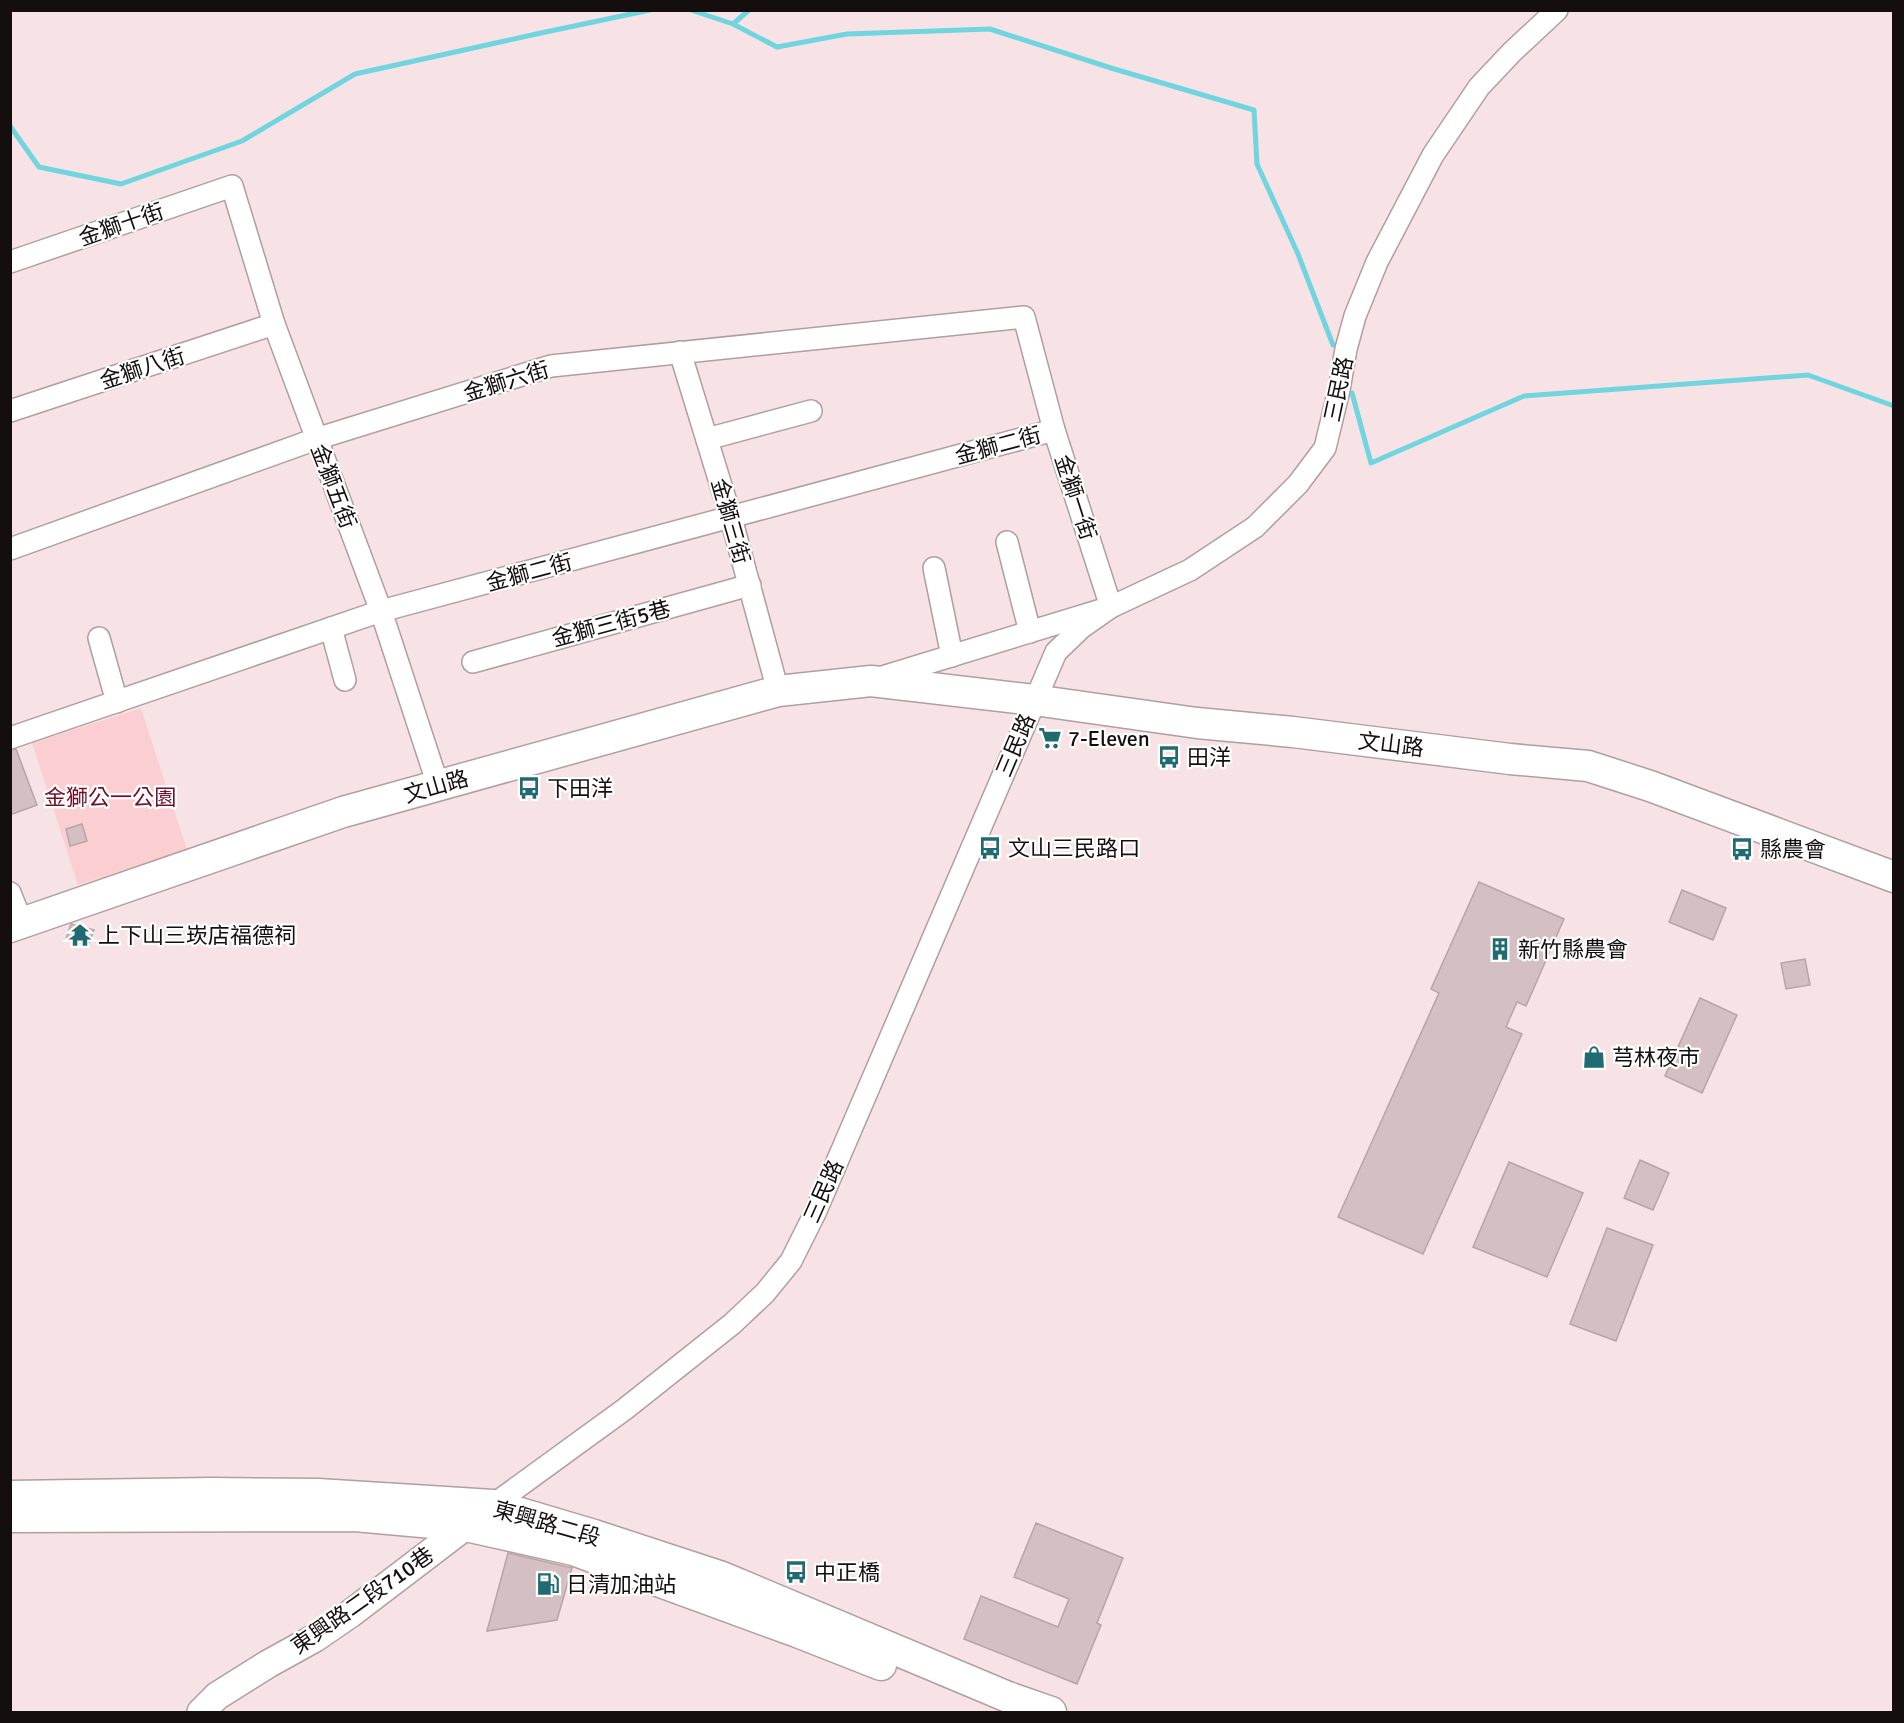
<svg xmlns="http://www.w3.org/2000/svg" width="1904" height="1723" font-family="Signika,'Noto Sans TC',sans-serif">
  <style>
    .green { fill: #fbced2 }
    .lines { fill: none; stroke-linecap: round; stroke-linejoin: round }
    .stream { stroke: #70d5de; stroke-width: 5 }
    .building { fill: #d4c0c2; stroke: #b7a4a6; stroke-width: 1.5 }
    .minor-casing { stroke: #b19ea0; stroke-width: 24 }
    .tertiary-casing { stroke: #b19ea0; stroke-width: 30 }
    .secondary-casing { stroke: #b19ea0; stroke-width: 33 }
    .minor { stroke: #fff; stroke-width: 21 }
    .tertiary { stroke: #fff; stroke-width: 27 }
    .secondary { stroke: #fff; stroke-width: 30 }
    .labels { text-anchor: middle; stroke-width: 4.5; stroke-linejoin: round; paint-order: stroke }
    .street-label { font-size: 22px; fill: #140e0f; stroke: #fff }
    .poi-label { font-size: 22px; fill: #140e0f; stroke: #fff; text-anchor: start }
    .park-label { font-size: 22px; fill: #6e1129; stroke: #fff }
  </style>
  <rect width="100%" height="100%" fill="#f7e3e5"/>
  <path class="green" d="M141 708 187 850 78 885 32 743Z"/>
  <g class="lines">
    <g class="stream">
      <path d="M691 10 733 24 749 10"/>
      <path d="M733 24 777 47 847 34 990 29 1111 68 1254 110 1257 164 1298 254 1333 345"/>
      <path d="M10 126 39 167 121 184 242 141 355 74 541 33 650 10"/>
      <path d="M1352 393 1371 463 1524 396 1808 375 1894 406"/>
    </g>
  </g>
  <g class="building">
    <path d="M16 749 37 805 10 815V750Z"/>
    <path d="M82 824 87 841 70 846 66 829Z"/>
    <path d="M1479 882 1564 919 1526 1006 1517 1002 1506 1027 1522 1034 1423 1254 1338 1217 1439 993 1431 989Z"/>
    <path d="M1682 890 1726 908 1713 940 1669 922Z"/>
    <path d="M71 924 94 930 88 946 66 939Z"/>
    <path d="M1805 959 1810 985 1786 989 1781 963Z"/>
    <path d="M1700 998 1737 1015 1702 1093 1665 1076Z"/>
    <path d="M1640 1160 1669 1173 1653 1210 1624 1198Z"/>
    <path d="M1509 1162 1583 1193 1547 1277 1473 1247Z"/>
    <path d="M1607 1228 1653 1245 1616 1341 1570 1324Z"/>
    <path d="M1036 1523 1123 1558 1097 1623 1101 1625 1077 1684 964 1639 981 1596 1058 1627 1069 1599 1014 1577Z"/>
    <path d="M508 1553 572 1568 557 1620 487 1631Z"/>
  </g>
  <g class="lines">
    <g class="minor-casing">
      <g id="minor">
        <path d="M10 262 232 186 274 324 381 611 438 785"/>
        <path d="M680 352 731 518 778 691"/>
        <path d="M10 411 274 324"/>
        <path d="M707 439 811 411"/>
        <path d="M1007 542 1030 632"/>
        <path d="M10 549 316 439 551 366 1024 317 1054 430 1111 607 879 678"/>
        <path d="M934 568 952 656"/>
        <path d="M331 628 345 680"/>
        <path d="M99 638 117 702"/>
        <path d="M473 662 750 585"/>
        <path d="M10 738 381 611 1054 430"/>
        <path d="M10 893 22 923"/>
        <path d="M493 1505 625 1409 732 1324 765 1293 791 1261 815 1213 1056 652 1081 628 1111 607 1190 570 1255 527 1298 484 1325 448 1339 390 1346 349 1355 316 1377 262 1433 155 1479 87 1512 52 1557 10"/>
      </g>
    </g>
    <g class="tertiary-casing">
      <path id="tertiary" d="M201 1712 217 1696 268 1664 315 1638 350 1614 476 1518"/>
    </g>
    <g class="secondary-casing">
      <g id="secondary">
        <path d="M10 927 343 812 778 691 871 681 1034 700 1197 723 1293 732 1510 759 1588 766 1650 786 1894 877"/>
        <path d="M10 1496 212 1493 318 1494 493 1505 594 1535 722 1577 1008 1697 1051 1712"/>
        <path d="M10 1517 355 1516 466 1526 573 1550 797 1632 881 1665"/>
      </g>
    </g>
    <use href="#minor" class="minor"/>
    <use href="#tertiary" class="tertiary"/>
    <use href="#secondary" class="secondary"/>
  </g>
  <defs>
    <g id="supermarket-bare" transform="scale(1.8)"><path d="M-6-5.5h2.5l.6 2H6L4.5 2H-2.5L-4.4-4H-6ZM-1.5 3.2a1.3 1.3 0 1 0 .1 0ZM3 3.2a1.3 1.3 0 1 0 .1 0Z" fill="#1f6b71" stroke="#fff" stroke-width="2.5" paint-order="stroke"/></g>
    <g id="bus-bare" transform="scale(1.8)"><path d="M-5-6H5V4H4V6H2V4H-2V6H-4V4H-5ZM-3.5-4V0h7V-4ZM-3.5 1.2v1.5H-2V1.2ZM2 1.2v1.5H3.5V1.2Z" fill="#1f6b71" stroke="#fff" stroke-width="2.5" paint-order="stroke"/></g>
    <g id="temple-bare" transform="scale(1.8)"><path d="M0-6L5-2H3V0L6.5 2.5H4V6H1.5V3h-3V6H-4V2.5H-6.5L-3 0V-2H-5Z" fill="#1f6b71" stroke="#fff" stroke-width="2.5" paint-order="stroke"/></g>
    <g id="building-bare" transform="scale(1.8)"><path d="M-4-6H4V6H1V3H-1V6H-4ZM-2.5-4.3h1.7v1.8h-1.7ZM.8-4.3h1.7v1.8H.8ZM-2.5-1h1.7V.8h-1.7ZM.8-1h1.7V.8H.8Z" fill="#1f6b71" stroke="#fff" stroke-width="2.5" paint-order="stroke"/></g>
    <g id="shop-bare" transform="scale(1.8)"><path d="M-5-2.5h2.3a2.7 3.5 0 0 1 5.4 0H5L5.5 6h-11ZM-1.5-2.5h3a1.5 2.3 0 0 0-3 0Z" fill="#1f6b71" stroke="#fff" stroke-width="2.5" paint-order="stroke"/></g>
    <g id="fuel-bare" transform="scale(1.8)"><path d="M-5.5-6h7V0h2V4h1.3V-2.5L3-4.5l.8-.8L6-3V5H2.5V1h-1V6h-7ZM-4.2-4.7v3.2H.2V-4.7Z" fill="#1f6b71" stroke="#fff" stroke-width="2.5" paint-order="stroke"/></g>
  </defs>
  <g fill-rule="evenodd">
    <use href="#supermarket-bare" x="1050" y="738"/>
    <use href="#bus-bare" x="1169" y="757"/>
    <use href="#bus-bare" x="529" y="788"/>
    <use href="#bus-bare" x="990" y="848"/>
    <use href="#bus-bare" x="1742" y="849"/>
    <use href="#temple-bare" x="80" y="935"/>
    <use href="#building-bare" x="1500" y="949"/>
    <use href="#shop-bare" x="1594" y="1057"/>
    <use href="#bus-bare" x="796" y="1572"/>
    <use href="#fuel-bare" x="548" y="1584"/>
  </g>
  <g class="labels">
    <g class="street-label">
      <text transform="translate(121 224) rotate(-19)" y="8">金獅十街</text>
      <text transform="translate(142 368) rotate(-18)" y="8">金獅八街</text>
      <text transform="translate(506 381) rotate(-17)" y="8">金獅六街</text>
      <text transform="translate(1338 389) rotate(-78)" y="8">三民路</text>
      <text transform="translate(998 445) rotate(-15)" y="8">金獅二街</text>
      <text transform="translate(334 486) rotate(69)" y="8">金獅五街</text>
      <text transform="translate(1076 497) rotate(72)" y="8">金獅一街</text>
      <text transform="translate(731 521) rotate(74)" y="8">金獅三街</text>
      <text transform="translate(529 572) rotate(-15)" y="8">金獅二街</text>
      <text transform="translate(611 623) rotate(-15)" y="8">金獅三街5巷</text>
      <text transform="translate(1391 744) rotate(7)" y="8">文山路</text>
      <text transform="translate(1015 745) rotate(-67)" y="8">三民路</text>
      <text transform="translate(436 786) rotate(-16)" y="8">文山路</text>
      <text transform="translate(823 1191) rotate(-66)" y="8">三民路</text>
      <text transform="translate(547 1523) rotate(16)" y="8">東興路二段</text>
      <text transform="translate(362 1600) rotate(-35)" y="8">東興路二段710巷</text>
    </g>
    <g class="poi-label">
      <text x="1068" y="746">7-Eleven</text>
      <text x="1187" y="765">田洋</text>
      <text x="547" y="796">下田洋</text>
      <text x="1008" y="856">文山三民路口</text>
      <text x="1760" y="857">縣農會</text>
      <text x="98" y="943">上下山三崁店福德祠</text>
      <text x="1518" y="957">新竹縣農會</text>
      <text x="1612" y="1065">芎林夜市</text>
      <text x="814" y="1580">中正橋</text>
      <text x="566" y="1592">日清加油站</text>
    </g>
    <g class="park-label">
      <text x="110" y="805">金獅公一公園</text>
    </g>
  </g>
  <rect width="1904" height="1723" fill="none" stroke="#140e0f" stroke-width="24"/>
</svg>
